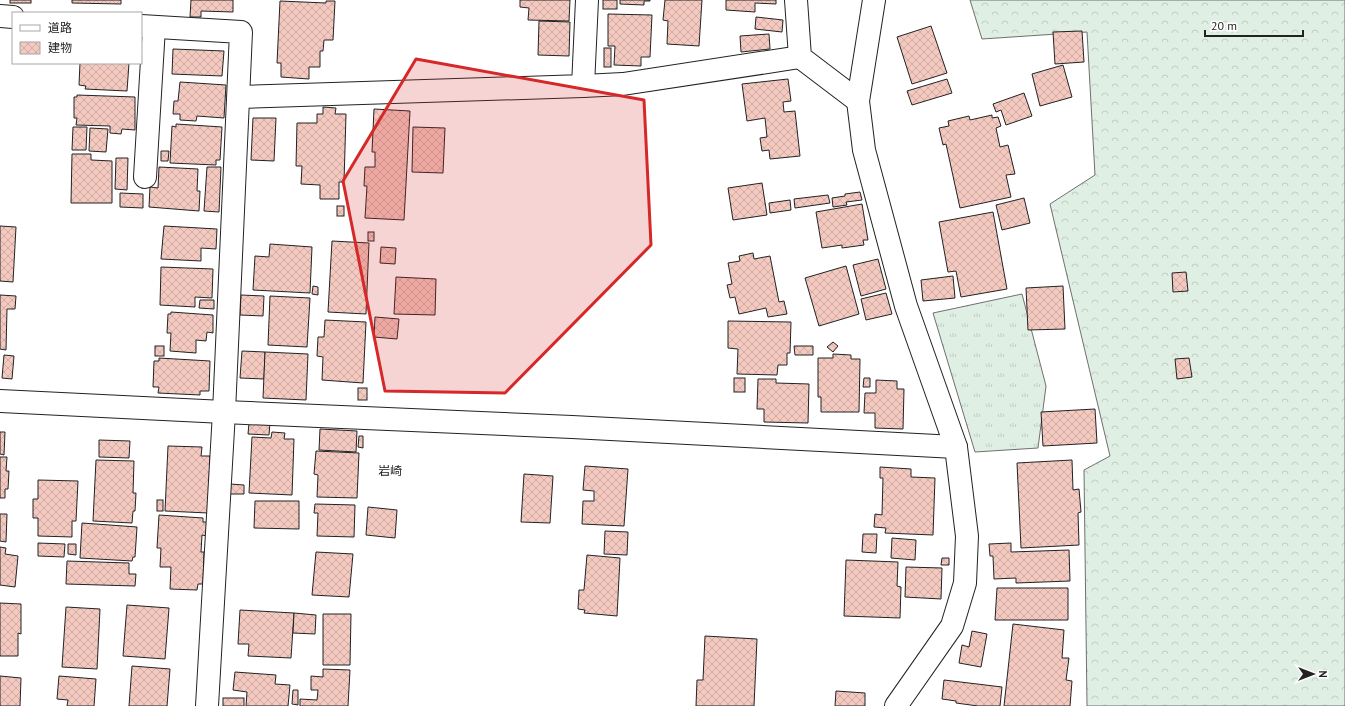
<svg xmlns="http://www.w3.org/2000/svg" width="1345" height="706" font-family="'PT Sans','Noto Sans JP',sans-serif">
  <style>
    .grass { fill: url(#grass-tufts); stroke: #6f6f6f }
    .forest { fill: url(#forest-crowns); stroke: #6f6f6f }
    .building { fill: url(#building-cross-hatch); stroke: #222 }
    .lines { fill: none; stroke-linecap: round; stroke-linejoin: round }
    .minor-casing { stroke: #222; stroke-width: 24 }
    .minor { stroke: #fff; stroke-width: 22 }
    .marked { fill: #d62828; fill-opacity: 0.2; stroke: #d62828; stroke-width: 3; stroke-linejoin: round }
    .labels { text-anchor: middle; stroke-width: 3; stroke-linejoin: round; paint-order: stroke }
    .quarter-label { font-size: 12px; fill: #222; stroke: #fff }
  </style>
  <defs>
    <pattern id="grass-tufts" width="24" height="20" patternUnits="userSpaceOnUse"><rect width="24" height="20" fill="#e0efe3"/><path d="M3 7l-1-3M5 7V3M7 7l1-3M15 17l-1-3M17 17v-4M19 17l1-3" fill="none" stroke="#c0cdc2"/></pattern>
    <pattern id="forest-crowns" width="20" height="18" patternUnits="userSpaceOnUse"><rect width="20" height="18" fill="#e0efe3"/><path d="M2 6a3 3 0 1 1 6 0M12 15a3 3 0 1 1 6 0" fill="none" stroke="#c0cdc2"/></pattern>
    <pattern id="building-cross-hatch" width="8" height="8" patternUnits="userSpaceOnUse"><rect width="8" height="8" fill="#f3c9c0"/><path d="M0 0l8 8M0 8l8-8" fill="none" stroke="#d0aca5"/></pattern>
  </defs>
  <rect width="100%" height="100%" fill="#fff"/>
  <path class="grass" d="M1022 294 1046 386 1038 448 975 452 933 313Z"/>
  <path class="forest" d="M970 0H1345V706H1087L1084 470 1110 456 1050 204 1095 175 1087 32 982 39Z"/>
  <g class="building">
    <rect x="10" y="0" width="21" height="3"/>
    <path d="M72 0H121V4L72 3Z"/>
    <path d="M191 0H233V12L201 11V17H190Z"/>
    <path d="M520 0H570L569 21 528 20 529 8 520 7Z"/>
    <rect x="603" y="0" width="14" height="9"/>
    <path d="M620 0H650V1H644V5L620 4Z"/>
    <path d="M665 0H702L699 46 667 44 668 21 663 20Z"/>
    <path d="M726 0H776V4L755 3V12L726 10Z"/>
    <path d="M280 1 326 3V1H335L333 40H324L323 51H320V67H309V79L281 77V63H277Z"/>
    <path d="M608 14 652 15 650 57H641V66L614 65 615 46H608Z"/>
    <path d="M756 17 783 20 782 32 755 29Z"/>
    <path d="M539 21 570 22 569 56 538 55Z"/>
    <path d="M931 26 947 73 912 84 897 37Z"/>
    <path d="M1082 31 1084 62 1055 64 1053 32Z"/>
    <path d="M769 34 770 49 741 52 740 36Z"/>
    <rect x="604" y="48" width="7" height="19"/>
    <path d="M173 49 224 51 222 76 172 74Z"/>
    <path d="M80 63H129L127 91 85 89 86 86 79 85Z"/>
    <path d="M1063 65 1072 97 1040 106 1032 74Z"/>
    <path d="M788 79 791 101 783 102 784 112 795 111 800 156 770 159 769 150 762 151 760 138 767 137 765 118 747 121 742 84Z"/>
    <path d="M947 79 952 93 912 105 907 91Z"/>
    <path d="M180 82 226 85 224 118 197 116 196 121 180 120V114H173L174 101H178Z"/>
    <path d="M1024 93 1032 116 1006 125 1001 110 996 112 993 104Z"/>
    <path d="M77 95 135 97V130L122 129 121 134 110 133V126L76 125 77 118H74V97H77Z"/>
    <path d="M323 107 336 108 335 114H346L344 182H339V199H320V185L301 184 302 166H296L297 123H317V114H323Z"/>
    <path d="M374 109 410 111 404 220 365 218 367 186H364L365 167H375V152H372Z"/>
    <path d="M992 115V118L998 117 1001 126 996 128 1000 147 1008 145 1015 174 1006 175 1011 197 960 208 946 144 943 145 939 128 949 126 948 121 969 116 970 120Z"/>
    <path d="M253 118H276L274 161 251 160Z"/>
    <path d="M176 124 222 127 220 160H216V165L170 163 172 126 176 127Z"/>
    <path d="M73 127H87L86 150H72Z"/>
    <path d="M413 127 445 128 443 173 412 172Z"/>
    <path d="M90 128 108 129 106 152 89 151Z"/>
    <path d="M161 151H169L168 161H161Z"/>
    <path d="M72 154H91V160L112 161V203H71Z"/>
    <path d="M116 158H128L127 190 115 189Z"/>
    <path d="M159 167 198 169 197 191H200L199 211 149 207 150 187 158 188Z"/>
    <path d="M207 167H221L219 212 204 211Z"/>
    <path d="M762 183 767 215 733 220 728 188Z"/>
    <path d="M860 192 862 200 846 202 847 205 833 207 832 198 845 196V194Z"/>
    <path d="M120 193 143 194V208L120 207Z"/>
    <path d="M828 195 830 203 795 208 794 199Z"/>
    <path d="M1024 198 1030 223 1002 230 996 205Z"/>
    <path d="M790 200 791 210 770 213 769 203Z"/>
    <path d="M862 204 868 240H863L864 245 842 248V245L822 248 816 212Z"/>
    <rect x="337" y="206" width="7" height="10"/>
    <path d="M993 212 1007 289 961 297 956 271 948 272 939 222Z"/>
    <path d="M0 226 16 227 13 282 0 281Z"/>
    <path d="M164 226 217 229 216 249 201 248V261L161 259Z"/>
    <rect x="368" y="232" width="6" height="9"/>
    <path d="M332 241 369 243 366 314 328 312Z"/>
    <path d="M270 244 312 247 310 293 253 290 255 256 269 257Z"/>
    <path d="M381 247 396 248 395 264 380 263Z"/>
    <path d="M753 253 754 259 770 256 779 302 784 301 787 314 768 317 766 308 739 314 735 297 730 298 727 285 732 284 728 263 740 261 739 256Z"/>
    <path d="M878 259 886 289 861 296 853 265Z"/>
    <path d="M846 266 859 314 819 326 805 278Z"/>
    <path d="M161 267 213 269 212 298 195 297V307L160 305Z"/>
    <path d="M1186 272 1188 291 1173 292 1172 273Z"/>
    <path d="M953 276 955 298 923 301 921 280Z"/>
    <path d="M396 277 436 279 435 315 394 314Z"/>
    <path d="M313 286 318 287V295L312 294Z"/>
    <path d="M1063 286 1065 329 1028 330 1026 288Z"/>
    <path d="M886 293 892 314 866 320 861 299Z"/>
    <path d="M0 295 16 296 15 309H7L6 350 0 349Z"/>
    <path d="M241 295 264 296 263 316 240 315Z"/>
    <path d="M270 296 310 298 307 347 268 345Z"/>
    <path d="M200 300H214V309L199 308Z"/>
    <path d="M171 312 213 315V333L207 332 206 341 196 340V353L170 351 171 333H167L168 314H171Z"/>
    <path d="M375 317 399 319 397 339 374 337Z"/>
    <path d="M325 320 366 322 363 383 322 380 323 357 317 356 318 337H324Z"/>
    <path d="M728 321 791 322 790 353H787V365H778L777 375 737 374 738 349 728 348Z"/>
    <path d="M833 342 838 346 833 352 827 347Z"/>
    <rect x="155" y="346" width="9" height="10"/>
    <path d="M794 346H813V355H795Z"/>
    <path d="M242 351 265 352 264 379 240 378Z"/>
    <path d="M265 352 308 354 306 400 263 398Z"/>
    <path d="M833 354 851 355V359H860L859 412H821V397H818V358H833Z"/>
    <path d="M4 355 14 356 12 379 2 378Z"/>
    <path d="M159 358 210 361 209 391H200V395L158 393 159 387H153L154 361H159Z"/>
    <path d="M1189 358 1192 377 1177 379 1175 359Z"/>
    <rect x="734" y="378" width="11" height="14"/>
    <path d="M864 378H870V387H863Z"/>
    <path d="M758 379H776V383L809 384 808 423 764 422V409H757Z"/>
    <path d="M876 380 897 381V389H904L903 429 875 428V413H864L865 393H876Z"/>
    <rect x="358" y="388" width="9" height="12"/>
    <path d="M1095 409 1097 443 1043 446 1041 412Z"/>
    <path d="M249 423H270L269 435 248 434Z"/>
    <path d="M320 429 357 431 356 452 319 450Z"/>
    <path d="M0 432H5L4 455 0 454Z"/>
    <path d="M272 432 285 433 284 439H294L292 495 249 493 252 437 271 438Z"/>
    <path d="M359 436H363V448L358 447Z"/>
    <path d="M99 440 130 441 129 458 99 457Z"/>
    <path d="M168 446 202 447 201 456H210L208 513 165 511Z"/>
    <path d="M316 451 359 453 357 498 317 497 318 475 314 474Z"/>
    <path d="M0 457H7L6 471H9L8 489H5V498H0Z"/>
    <path d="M96 460 134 461 133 493H136L135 511H133L132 523 93 521Z"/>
    <path d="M1072 460 1073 490 1079 489 1081 512 1078 513 1079 545 1021 548 1017 463Z"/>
    <path d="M585 466 628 469 624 526 582 524 583 501H594V491L583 490Z"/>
    <path d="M880 467 911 469V477L935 478 933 535 885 533 886 528 874 527 875 514 882 515 883 478H880Z"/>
    <path d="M524 474 553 476 550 523 521 522Z"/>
    <path d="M38 480 78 481 76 521H72V537L38 536V518H33V499H38Z"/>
    <path d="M230 484 244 485V494H229Z"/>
    <rect x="157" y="500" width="6" height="11"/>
    <path d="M255 501H299V529L254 528Z"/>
    <path d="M315 504 355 505 354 537 317 536 318 513H314Z"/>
    <path d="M368 507 397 510 395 538 366 535Z"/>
    <path d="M0 514H7L6 542 0 541Z"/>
    <path d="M159 515 203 518V522H208L207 536 202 535 201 552H204L203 584H198L197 590 170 589 171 567H160L161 548H157Z"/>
    <path d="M82 523 137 527 135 557H133L132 561 80 558Z"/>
    <path d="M605 531 628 532 627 555 604 554Z"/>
    <path d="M863 534H877L876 553 862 552Z"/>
    <path d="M892 538 916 540 915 560 891 558Z"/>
    <path d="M38 543 65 544 64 557 38 556Z"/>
    <path d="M1011 543V552L1069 550 1070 581 1016 583V578L994 579 993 556H990L989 544Z"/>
    <path d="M68 544H76V555L68 554Z"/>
    <path d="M0 547 6 548 5 554 18 556 15 587 0 585Z"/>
    <path d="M316 552 353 554 349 597 312 595Z"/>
    <path d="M587 555 620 558 617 616 584 613 585 610 578 609 579 590H584Z"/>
    <path d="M942 558H949V565H941Z"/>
    <path d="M846 560 898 562 897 586 901 587 900 618 844 616Z"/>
    <path d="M67 561 129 563V574H136L135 586 66 584Z"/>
    <path d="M906 567 942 568 941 599 905 597Z"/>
    <path d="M997 588H1068V620H995Z"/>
    <path d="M0 603 21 604V634L18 633V656H0Z"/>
    <path d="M127 605 169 608 165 659 123 656Z"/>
    <path d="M66 607 100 609 97 669 62 667Z"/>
    <path d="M240 610 294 613 291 658 248 656 249 644H238Z"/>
    <path d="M294 613 316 615 315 634 293 633Z"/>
    <path d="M323 614H351L350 665H323Z"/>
    <path d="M1013 624 1064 630 1062 658H1069L1066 680 1072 681 1070 706H1004Z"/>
    <path d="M972 631 987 634 981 667 959 663 962 645 969 647Z"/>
    <path d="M705 636 757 639 754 706H696L697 680H703Z"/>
    <path d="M132 666 170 669 167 706H129Z"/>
    <path d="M323 669 350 670 348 706H300V699L317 700 318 690H311V676L323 677Z"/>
    <path d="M235 672 276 675 275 684 290 685 288 706H246L247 692 233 690Z"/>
    <path d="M0 676 21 678 20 706H0Z"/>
    <path d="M59 676 96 679 94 706H67L68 700 57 699Z"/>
    <path d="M944 680 1002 687 1000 706H978L956 703V701L942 699Z"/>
    <path d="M293 690H298V705L292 704Z"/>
    <path d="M836 691 865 693V706H835Z"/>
    <rect x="223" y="698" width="21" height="8"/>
  </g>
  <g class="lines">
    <g class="minor-casing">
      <g id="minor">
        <path d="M796 0 800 57 858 101"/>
        <path d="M874 0 858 101 864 150 906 306 956 447 967 536 965 583 952 626 896 706"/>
        <path d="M0 16 13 17"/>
        <path d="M141 26 241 32 224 412 207 706"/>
        <path d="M583 86 623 84 800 57"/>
        <path d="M239 97 583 86 587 0"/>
        <path d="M145 177 154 27"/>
        <path d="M0 401 224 412 572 427 956 447"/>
      </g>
    </g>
    <use href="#minor" class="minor"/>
  </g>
  <path class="marked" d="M416 59 644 100 651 245 505 393 385 391 343 181Z"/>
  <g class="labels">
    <g class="quarter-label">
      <text x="390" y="475">岩崎</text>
    </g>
  </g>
  <rect x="12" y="12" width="130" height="52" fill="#ffffff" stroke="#a7a7a7"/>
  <rect x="20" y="25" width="20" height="6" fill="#ffffff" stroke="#a7a7a7"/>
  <text x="48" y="32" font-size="12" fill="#222222">道路</text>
  <rect x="20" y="42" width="20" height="12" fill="url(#building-cross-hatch)" stroke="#a7a7a7"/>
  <text x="48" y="52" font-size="12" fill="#222222">建物</text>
  <g transform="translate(1313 674) rotate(90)" stroke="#ffffff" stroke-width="3" paint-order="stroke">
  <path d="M0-3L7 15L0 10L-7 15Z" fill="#222222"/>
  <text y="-6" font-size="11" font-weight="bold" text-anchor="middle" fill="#222222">N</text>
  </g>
  <path d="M1205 30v6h98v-6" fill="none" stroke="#222222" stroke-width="2"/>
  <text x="1211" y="30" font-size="12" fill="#222222" stroke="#ffffff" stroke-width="3" paint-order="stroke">20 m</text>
</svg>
